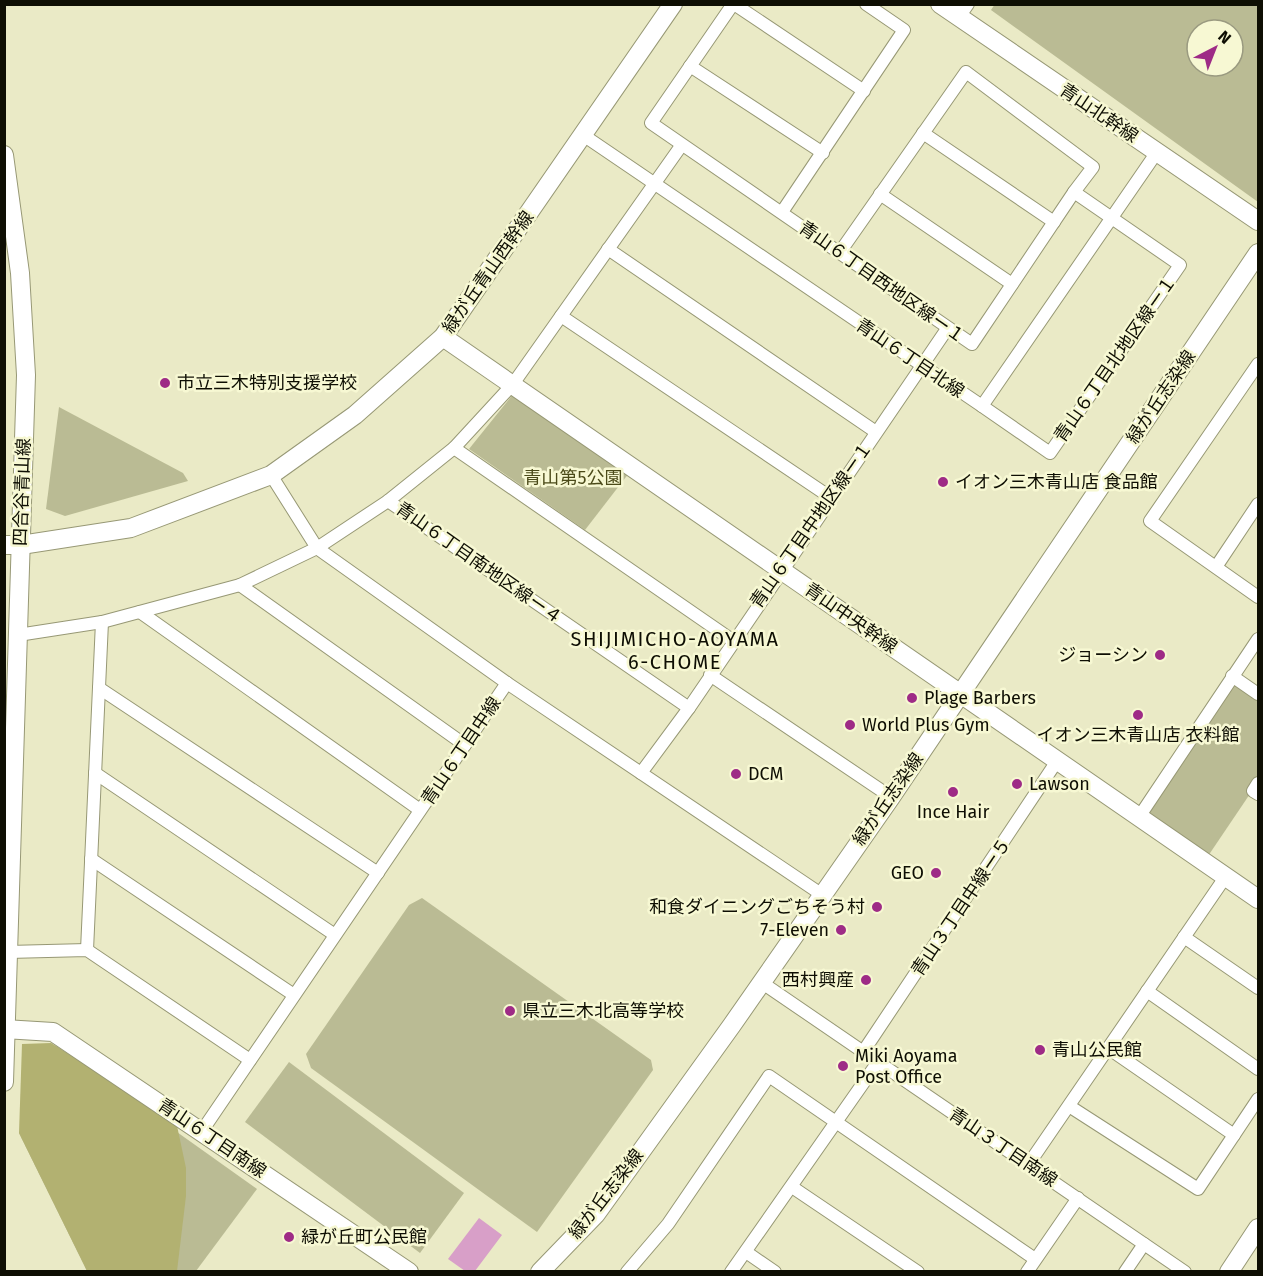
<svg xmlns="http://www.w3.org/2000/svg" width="1263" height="1276" font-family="'Fira Sans','Noto Sans JP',sans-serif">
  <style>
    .green { fill: #babb94; fill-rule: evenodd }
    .forest { fill: #b2b171 }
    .water { fill: #d89fc8 }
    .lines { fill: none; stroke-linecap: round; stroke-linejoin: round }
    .street-casing { stroke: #979875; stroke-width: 14 }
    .secondary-casing { stroke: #979875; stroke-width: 20 }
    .street { stroke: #fff; stroke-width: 12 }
    .secondary { stroke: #fff; stroke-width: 18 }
    .poi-dot { fill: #9e2b86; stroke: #f7f8d3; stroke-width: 2 }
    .labels { text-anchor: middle; stroke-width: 5; stroke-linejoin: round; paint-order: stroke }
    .street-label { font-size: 18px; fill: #0e0e03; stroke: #f7f8d3 }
    .poi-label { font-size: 18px; fill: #0e0e03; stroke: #f7f8d3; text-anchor: start }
    .park-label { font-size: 18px; fill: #4b4a19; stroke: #f7f8d3 }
    .neighbourhood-label { font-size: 20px; letter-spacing: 1.5px; fill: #0e0e03; stroke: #f7f8d3 }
  </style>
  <rect width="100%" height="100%" fill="#eaeac6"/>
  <g class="green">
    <path d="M995 4 1258 5V202L991 10ZM1197 30H1233V66H1197Z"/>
    <path d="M514 393 629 473 585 530 469 449Z"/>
    <path d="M59 407 183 473 188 481 65 516 46 509Z"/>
    <path d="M1232 676 1258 694V782L1204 862 1139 817Z"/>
    <path d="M422 898 651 1060 653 1070 537 1232 311 1068 306 1054 409 905Z"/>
    <path d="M56 1046 257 1189 196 1271H87L19 1133Z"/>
    <path d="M289 1062 464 1193 420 1253 245 1122Z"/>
  </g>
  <path class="forest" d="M51 1043 176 1121 186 1168V1196L177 1271H87L19 1133 22 1044Z"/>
  <path class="water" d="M479 1218 502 1235 475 1271H465L448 1259Z"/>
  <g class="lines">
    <g class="street-casing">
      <g id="street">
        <path d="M733 4 651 123 972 344 1074 192 1180 265 1050 453 982 406"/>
        <path d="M734 4 864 91"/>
        <path d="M959 17 968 4"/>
        <path d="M690 66 823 153"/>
        <path d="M923 133 1054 222"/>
        <path d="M583 135 982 406 1157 152"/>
        <path d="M880 194 1012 284"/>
        <path d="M782 212 904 30 866 4"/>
        <path d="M608 249 876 432"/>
        <path d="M840 252 966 72 1093 167 1074 192"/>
        <path d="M561 316 830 497"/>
        <path d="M1258 364 1150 521 1258 597"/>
        <path d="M454 448 732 640"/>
        <path d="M271 475 317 548 507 683"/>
        <path d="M388 501 689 708"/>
        <path d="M1216 567 1258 504"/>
        <path d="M240 585 465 745"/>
        <path d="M140 612 420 810"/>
        <path d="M18 635 102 622 240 585 317 548 388 501 454 448 513 384 681 146"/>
        <path d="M710 675 891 797"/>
        <path d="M1232 676 1258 694"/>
        <path d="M99 688 378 873"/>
        <path d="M95 773 335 935"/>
        <path d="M641 773 689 708 947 329"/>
        <path d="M1258 783 1253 791 1258 794"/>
        <path d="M1139 817 1258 639"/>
        <path d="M91 859 294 995"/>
        <path d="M1184 937 1258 988"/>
        <path d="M87 950 102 622"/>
        <path d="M8 952 87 950 250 1060"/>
        <path d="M761 982 1185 1272"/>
        <path d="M1147 991 1258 1069"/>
        <path d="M1108 1048 1234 1135"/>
        <path d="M863 1052 1057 761"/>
        <path d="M1069 1106 1198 1189 1258 1099"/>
        <path d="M202 1131 507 683 821 894"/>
        <path d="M1028 1165 1226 876"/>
        <path d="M792 1187 918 1272"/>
        <path d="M746 1252 775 1272"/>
        <path d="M627 1272 668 1224 769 1076 1035 1259"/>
        <path d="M731 1272 878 1062"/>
        <path d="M1027 1272 1078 1198"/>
        <path d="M1125 1272 1144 1244"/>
      </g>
    </g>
    <g class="secondary-casing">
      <g id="secondary">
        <path d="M940 4 1258 221"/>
        <path d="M4 155 20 273 26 375 4 1082"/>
        <path d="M443 337 1258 899"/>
        <path d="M4 545H21L131 528 271 475 355 415 443 337 673 4"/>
        <path d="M4 1029 53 1032 409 1272"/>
        <path d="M540 1272 596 1214 732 1025 891 797 1258 253"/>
        <path d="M1229 1272 1258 1228"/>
      </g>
    </g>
    <use href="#street" class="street"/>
    <use href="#secondary" class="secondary"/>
  </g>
  <g class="poi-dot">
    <circle cx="165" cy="383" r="6"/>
    <circle cx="943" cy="482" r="6"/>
    <circle cx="1160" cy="655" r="6"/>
    <circle cx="912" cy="698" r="6"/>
    <circle cx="1138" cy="715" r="6"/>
    <circle cx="850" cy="725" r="6"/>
    <circle cx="736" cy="774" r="6"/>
    <circle cx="1017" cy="784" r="6"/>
    <circle cx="953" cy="792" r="6"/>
    <circle cx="936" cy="873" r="6"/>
    <circle cx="877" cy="907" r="6"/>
    <circle cx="841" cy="930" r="6"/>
    <circle cx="866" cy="980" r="6"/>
    <circle cx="510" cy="1011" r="6"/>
    <circle cx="1040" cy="1050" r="6"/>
    <circle cx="843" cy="1066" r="6"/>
    <circle cx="289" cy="1237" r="6"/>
  </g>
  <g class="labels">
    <g class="street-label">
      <text transform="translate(1099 113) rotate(34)" y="6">青山北幹線</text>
      <text transform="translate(488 272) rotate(-55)" y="6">緑が丘青山西幹線</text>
      <text transform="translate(882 282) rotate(35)" y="6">青山６丁目西地区線ー１</text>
      <text transform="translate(910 358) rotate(34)" y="6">青山６丁目北線</text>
      <text transform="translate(1115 359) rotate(-55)" y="6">青山６丁目北地区線ー１</text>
      <text transform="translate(1161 397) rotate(-56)" y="6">緑が丘志染線</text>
      <text transform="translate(22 492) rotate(-88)" y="6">四合谷青山線</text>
      <text transform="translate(811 525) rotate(-55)" y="6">青山６丁目中地区線ー１</text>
      <text transform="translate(479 563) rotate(35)" y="6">青山６丁目南地区線ー４</text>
      <text transform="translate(851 618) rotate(35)" y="6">青山中央幹線</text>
      <text transform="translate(461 751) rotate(-56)" y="6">青山６丁目中線</text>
      <text transform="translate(888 799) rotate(-55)" y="6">緑が丘志染線</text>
      <text transform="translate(961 907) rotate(-56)" y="6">青山３丁目中線ー５</text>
      <text transform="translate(212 1138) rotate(34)" y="6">青山６丁目南線</text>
      <text transform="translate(1003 1147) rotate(34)" y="6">青山３丁目南線</text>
      <text transform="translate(606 1194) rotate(-52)" y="6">緑が丘志染線</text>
    </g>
    <g class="poi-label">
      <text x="177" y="389">市立三木特別支援学校</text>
      <text x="955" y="488">イオン三木青山店 食品館</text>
      <text x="1148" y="661" text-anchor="end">ジョーシン</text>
      <text x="924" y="704">Plage Barbers</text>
      <text x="862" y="731">World Plus Gym</text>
      <text x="1138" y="741" text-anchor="middle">イオン三木青山店 衣料館</text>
      <text x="748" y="780">DCM</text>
      <text x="1029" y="790">Lawson</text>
      <text x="953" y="818" text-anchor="middle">Ince Hair</text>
      <text x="924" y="879" text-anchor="end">GEO</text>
      <text x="865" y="913" text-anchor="end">和食ダイニングごちそう村</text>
      <text x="829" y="936" text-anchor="end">7-Eleven</text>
      <text x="854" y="986" text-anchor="end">西村興産</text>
      <text x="522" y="1017">県立三木北高等学校</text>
      <text x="1052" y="1056">青山公民館</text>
      <text x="855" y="1062">Miki Aoyama<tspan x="855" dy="21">Post Office</tspan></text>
      <text x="301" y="1243">緑が丘町公民館</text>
    </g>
    <g class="park-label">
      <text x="573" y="484">青山第5公園</text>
    </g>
    <g class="neighbourhood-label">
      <text x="675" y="646">SHIJIMICHO-AOYAMA<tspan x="675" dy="23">6-CHOME</tspan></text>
    </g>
  </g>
  <rect width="1263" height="1276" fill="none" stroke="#0e0e03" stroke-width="12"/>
  <g transform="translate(1215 48) rotate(42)"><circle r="28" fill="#f7f8d3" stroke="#9a9a80" stroke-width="1.5"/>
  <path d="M0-4.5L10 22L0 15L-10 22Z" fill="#9e2b86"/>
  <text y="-9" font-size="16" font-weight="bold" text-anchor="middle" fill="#0e0e03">N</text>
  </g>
</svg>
